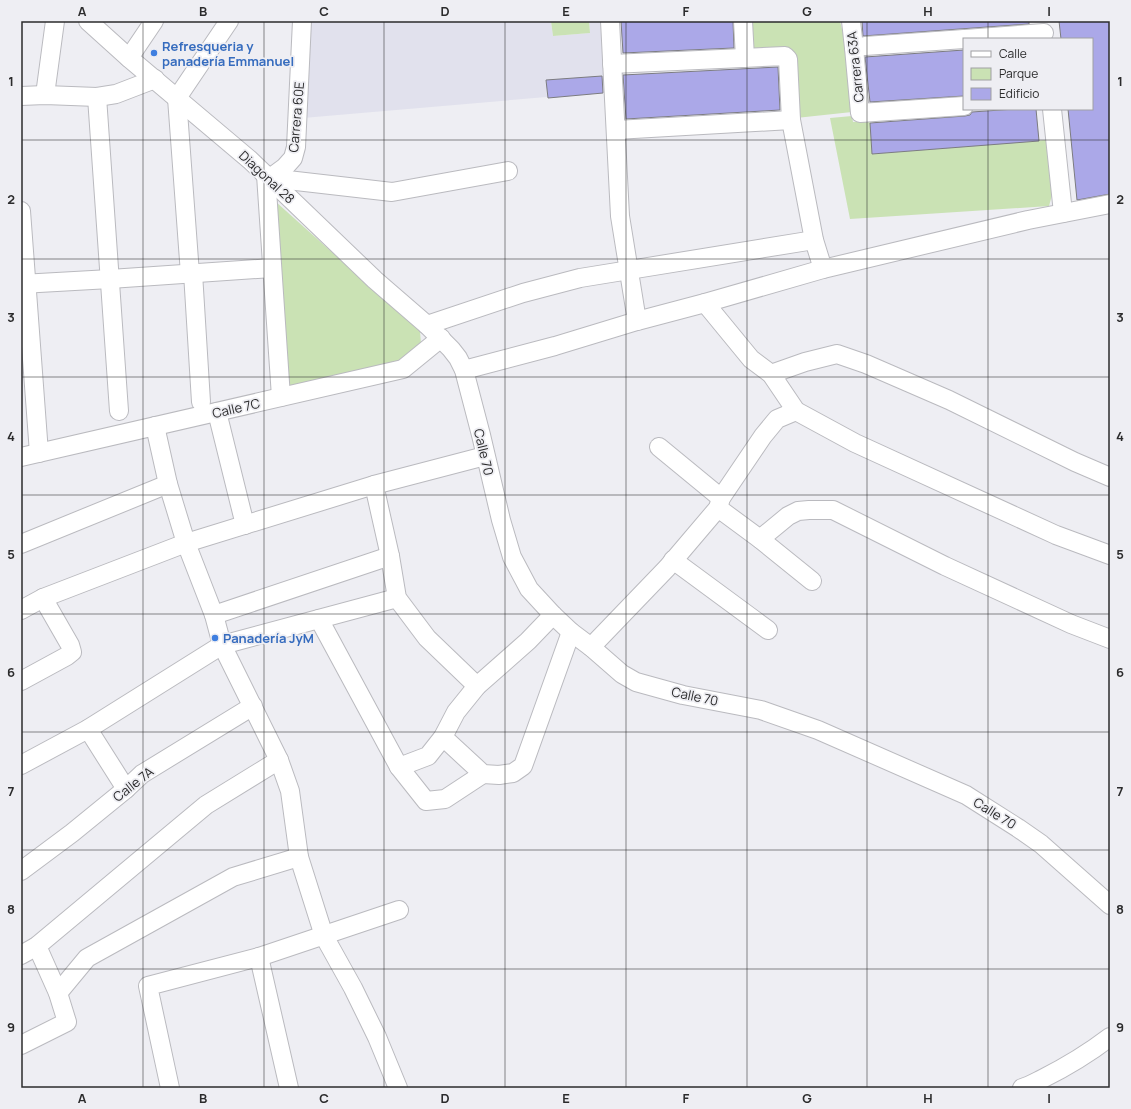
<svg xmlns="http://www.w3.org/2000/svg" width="1131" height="1109" font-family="Manrope,sans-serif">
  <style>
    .built { fill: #e1e1ed }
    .green { fill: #cae2b4 }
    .building { fill: #aba8e8; stroke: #7c7c80 }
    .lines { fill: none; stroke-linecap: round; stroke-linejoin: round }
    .minor-casing { stroke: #bababf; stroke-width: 20 }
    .minor { stroke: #fff; stroke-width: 18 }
    .grid { fill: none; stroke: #2b2b2c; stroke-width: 1; stroke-opacity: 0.55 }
    .shop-dot { fill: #3f7fe0; stroke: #eeeef3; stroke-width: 1.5 }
    .labels { text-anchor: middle; stroke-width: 3.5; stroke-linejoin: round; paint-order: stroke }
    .shop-label { font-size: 13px; font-weight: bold; fill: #366cbe; stroke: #eeeef3; text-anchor: start }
    .street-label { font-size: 13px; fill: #2b2b2c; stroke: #eeeef3 }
    .neatline { fill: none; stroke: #2b2b2c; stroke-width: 1.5 }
    .grid-label { font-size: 13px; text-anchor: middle; font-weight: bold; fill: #2b2b2c }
  </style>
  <rect width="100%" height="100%" fill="#eeeef3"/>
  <path class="built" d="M308 21H551L553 36 590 33 589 21H600L605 92 303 118Z"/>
  <g class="green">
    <path d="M551 21H589L590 33 553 36Z"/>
    <path d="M749 21H840L843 33 852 112 796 118 783 49 751 48Z"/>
    <path d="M852 116 853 122 870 120 872 154 1046 140 1051 163 1054 188 1049 206 850 219 830 118Z"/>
    <path d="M276 202 420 331 421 344 399 361 289 387Z"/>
  </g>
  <g class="building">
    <path d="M621 21H733L734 48 623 53Z"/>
    <path d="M862 21H1029V24L863 36Z"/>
    <path d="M1059 21H1110V194L1077 200 1068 109H1092V39H1061Z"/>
    <path d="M964 50V96L870 102 865 57Z"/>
    <path d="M778 67 780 110 626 119 623 75Z"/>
    <path d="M602 76 603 93 548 98 546 80Z"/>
    <path d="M1015 109H1036L1039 141 872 154 870 123 965 116 970 115 972 112Z"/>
  </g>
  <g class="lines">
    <g class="minor-casing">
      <g id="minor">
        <path d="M88 21 129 58 250 160 375 280 427 325 451 349 458 358 464 370 481 435 501 520 512 557 529 589 553 615 571 632 591 647 622 674 636 682 683 695 761 710 818 730 966 795 1018 828 1041 844 1110 905"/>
        <path d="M610 21 620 216 637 321"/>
        <path d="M743 21 745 58"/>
        <path d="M851 21 854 48 860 113 964 106"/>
        <path d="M965 39 1044 33"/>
        <path d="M854 48 865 46 964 39"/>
        <path d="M129 58 154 21"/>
        <path d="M612 64 785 56 788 59 791 120 814 240 823 269"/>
        <path d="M45 95 55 21"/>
        <path d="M21 96 45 95 97 97 116 94 155 79"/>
        <path d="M97 97 119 411"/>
        <path d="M1052 109 1063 213"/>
        <path d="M616 130 791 120"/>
        <path d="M266 175 281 397"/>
        <path d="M270 178 392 192 508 171"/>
        <path d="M270 178 285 167 293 158 296 147 302 21"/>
        <path d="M21 211 39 453"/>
        <path d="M193 273 201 402"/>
        <path d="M190 274 177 98 229 21"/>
        <path d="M21 284 110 279 272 268"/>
        <path d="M705 303 751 359 771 374 796 411 855 443 1056 535 1110 555"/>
        <path d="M427 325 523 293 580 278 814 240"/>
        <path d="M464 370 555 346 637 321 705 303 823 269 1028 220 1110 204"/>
        <path d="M771 374 805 362 837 354 866 364 949 400 1075 462 1110 477"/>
        <path d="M217 412 245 525"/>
        <path d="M155 426 168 484 186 543 214 615 222 645 279 760 290 791 299 857 324 936 353 988 377 1037 398 1088"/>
        <path d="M659 447 721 498"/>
        <path d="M21 457 403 369 441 338"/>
        <path d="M374 485 390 556 397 598 427 638 477 686"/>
        <path d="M718 508 760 539 812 581"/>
        <path d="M760 539 788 516 798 511 809 510H833L945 566 1071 624 1110 639"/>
        <path d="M21 544 168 484"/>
        <path d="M673 560 768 630"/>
        <path d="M21 610 43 598 186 543 374 485 485 456"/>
        <path d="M214 615 390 556"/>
        <path d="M319 619 399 767 426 801 445 799 483 774"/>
        <path d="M591 647 667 568 718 508 721 498 763 436 777 419 796 411"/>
        <path d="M21 681 67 656 72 652 70 645 43 598"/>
        <path d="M88 729 126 789"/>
        <path d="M443 737 483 774 499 775 513 773 523 766 571 632"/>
        <path d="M21 765 88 729 222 645 397 598"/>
        <path d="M399 767 428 756 443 737 456 712 477 686 528 641 553 615"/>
        <path d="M21 871 72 833 126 789 142 774 253 706"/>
        <path d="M21 955 37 946 206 805 279 760"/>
        <path d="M259 957 289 1088"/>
        <path d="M58 993 87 958 233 877 299 857"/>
        <path d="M21 1045 67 1022 58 993 37 946"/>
        <path d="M170 1088 148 986 259 957 399 910"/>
        <path d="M1022 1088C1029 1086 1036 1082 1042 1079 1066 1067 1089 1053 1110 1037"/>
      </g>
    </g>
    <use href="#minor" class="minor"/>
  </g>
  <path class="grid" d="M143 21V1088M264 21V1088M384 21V1088M505 21V1088M626 21V1088M747 21V1088M867 21V1088M988 21V39M988 109V1088M21 140H1110M21 259H1110M21 377H1110M21 495H1110M21 614H1110M21 732H1110M21 850H1110M21 969H1110"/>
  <g class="shop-dot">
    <circle cx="154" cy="53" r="4"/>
    <circle cx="215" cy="638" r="4"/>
  </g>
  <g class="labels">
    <g class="shop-label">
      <text x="162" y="51">Refresqueria y<tspan x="162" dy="15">panadería Emmanuel</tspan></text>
      <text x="223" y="643">Panadería JyM</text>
    </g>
    <g class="street-label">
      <text transform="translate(855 67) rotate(-96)" y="5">Carrera 63A</text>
      <text transform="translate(296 117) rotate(-85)" y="5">Carrera 60E</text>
      <text transform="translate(267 177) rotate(43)" y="5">Diagonal 28</text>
      <text transform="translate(236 408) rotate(-13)" y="5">Calle 7C</text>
      <text transform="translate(484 452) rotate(77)" y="5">Calle 70</text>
      <text transform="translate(695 696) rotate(12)" y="5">Calle 70</text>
      <text transform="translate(133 784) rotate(-38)" y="5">Calle 7A</text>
      <text transform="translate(995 813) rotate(32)" y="5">Calle 70</text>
    </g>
  </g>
  <rect width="1131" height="1109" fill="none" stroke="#eeeef3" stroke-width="44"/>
  <rect x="963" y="38" width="130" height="72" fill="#eeeef3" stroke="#a0a0a3"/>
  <rect x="971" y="51" width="20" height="6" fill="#ffffff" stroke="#a0a0a3"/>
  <text x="999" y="58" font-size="12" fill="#2b2b2c">Calle</text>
  <rect x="971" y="68" width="20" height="12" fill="#cae2b4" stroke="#a0a0a3"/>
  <text x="999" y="78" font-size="12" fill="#2b2b2c">Parque</text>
  <rect x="971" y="88" width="20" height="12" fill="#aba8e8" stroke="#a0a0a3"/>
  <text x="999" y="98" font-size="12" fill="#2b2b2c">Edificio</text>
  <rect x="22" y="22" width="1087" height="1065" class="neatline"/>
  <g class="grid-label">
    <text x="82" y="16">A</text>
    <text x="203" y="16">B</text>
    <text x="324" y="16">C</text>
    <text x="445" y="16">D</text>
    <text x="566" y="16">E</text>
    <text x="686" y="16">F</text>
    <text x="807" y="16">G</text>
    <text x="928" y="16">H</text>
    <text x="1049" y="16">I</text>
    <text x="11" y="86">1</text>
    <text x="1120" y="86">1</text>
    <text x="11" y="204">2</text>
    <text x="1120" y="204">2</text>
    <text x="11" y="322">3</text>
    <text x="1120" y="322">3</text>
    <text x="11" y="441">4</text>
    <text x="1120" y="441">4</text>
    <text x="11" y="559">5</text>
    <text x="1120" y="559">5</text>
    <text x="11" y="677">6</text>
    <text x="1120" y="677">6</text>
    <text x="11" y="796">7</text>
    <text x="1120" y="796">7</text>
    <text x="11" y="914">8</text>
    <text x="1120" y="914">8</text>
    <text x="11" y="1032">9</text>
    <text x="1120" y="1032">9</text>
    <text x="82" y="1103">A</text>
    <text x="203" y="1103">B</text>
    <text x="324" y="1103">C</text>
    <text x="445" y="1103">D</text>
    <text x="566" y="1103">E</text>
    <text x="686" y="1103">F</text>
    <text x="807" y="1103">G</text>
    <text x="928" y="1103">H</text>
    <text x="1049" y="1103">I</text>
  </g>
</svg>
